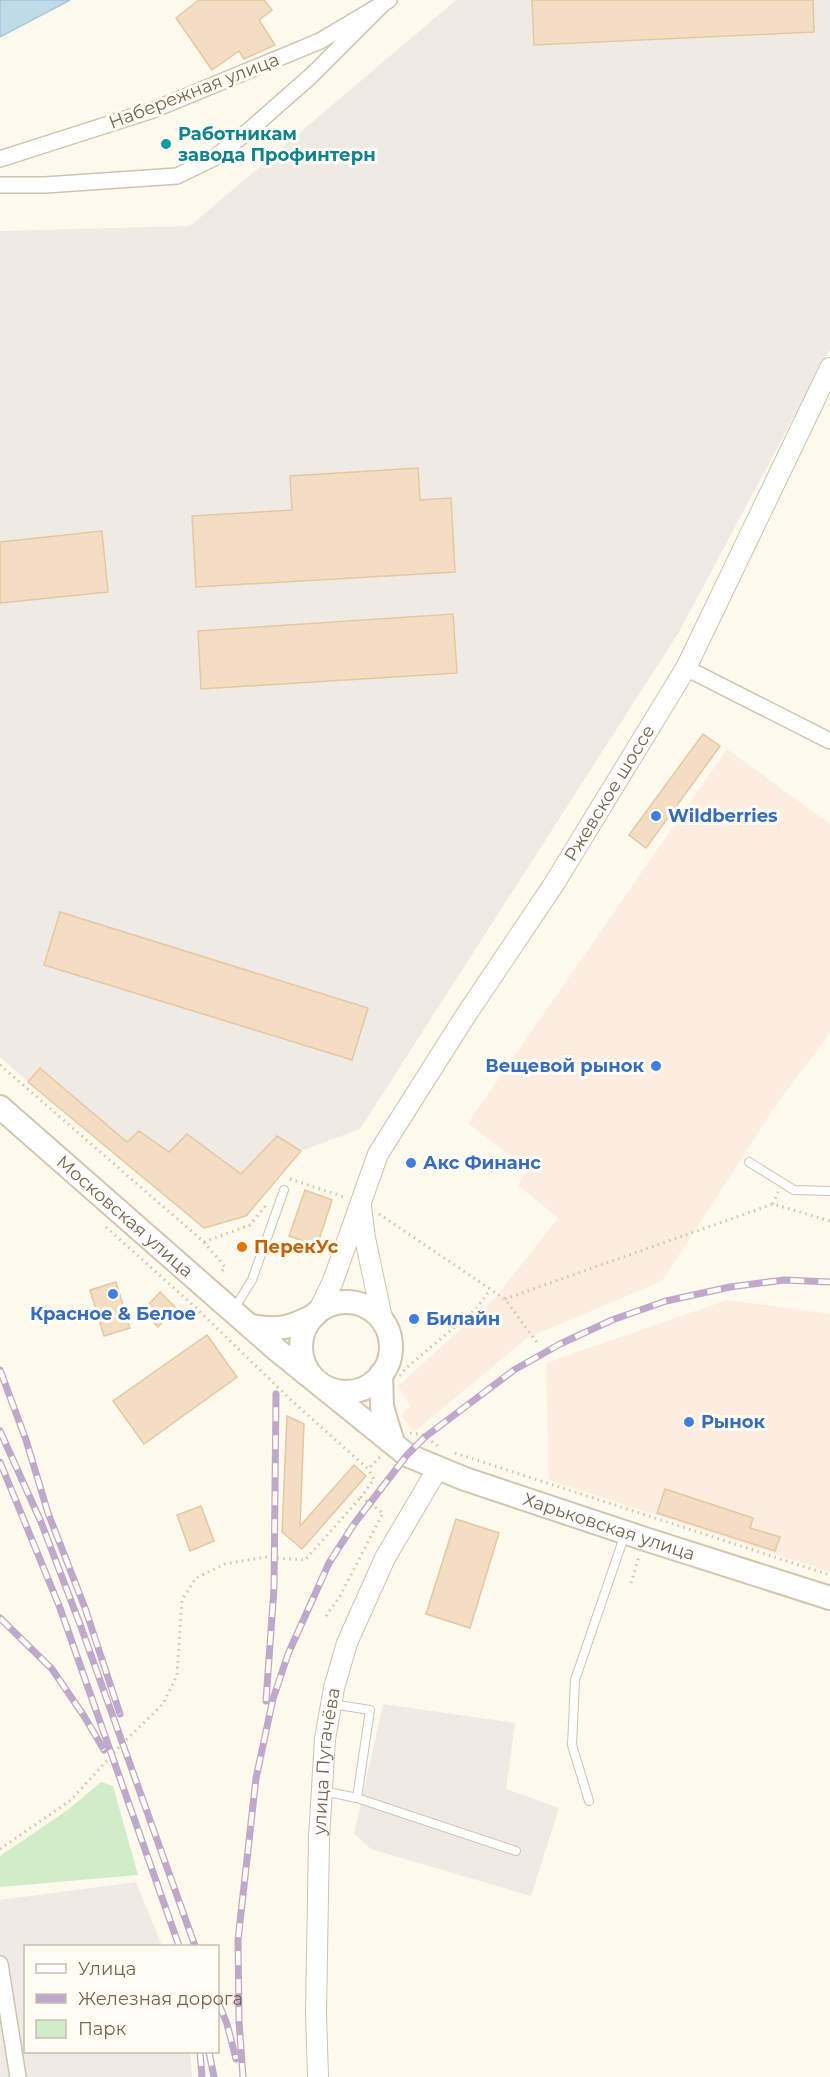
<svg xmlns="http://www.w3.org/2000/svg" width="830" height="2077" font-family="Montserrat,sans-serif">
  <style>
    .commercial { fill: #fdede0 }
    .industrial { fill: #efebe4 }
    .green { fill: #d1ecc9 }
    .water { fill: #bfdbe8; stroke: #a5c8d9; stroke-width: 1.5 }
    .building { fill: #f3dec3; stroke: #e5c8a3; stroke-width: 1.5 }
    .lines { fill: none; stroke-linecap: round; stroke-linejoin: round }
    .service-casing { stroke: #d0c3b0; stroke-width: 10 }
    .minor-casing { stroke: #d0c3b0; stroke-width: 18 }
    .tertiary-casing { stroke: #d0c3b0; stroke-width: 22 }
    .secondary-casing { stroke: #d3c5ae; stroke-width: 26 }
    .path { stroke: #d8c2a5; stroke-width: 3; stroke-dasharray: 1.5 4.5; stroke-linecap: butt }
    .service { stroke: #fff; stroke-width: 8 }
    .minor { stroke: #fff; stroke-width: 15 }
    .tertiary { stroke: #fff; stroke-width: 20 }
    .secondary { stroke: #fff; stroke-width: 22 }
    .rail-casing { stroke: #bfa8c9; stroke-width: 7 }
    .rail { stroke: #fffcf3; stroke-width: 4.5; stroke-dasharray: 14; stroke-linecap: butt }
    .culture-dot { fill: #0f9aa8; stroke: #fffcf3; stroke-width: 2 }
    .shop-dot { fill: #3f7fe0; stroke: #fffcf3; stroke-width: 2 }
    .food-dot { fill: #e8710a; stroke: #fffcf3; stroke-width: 2 }
    .labels { text-anchor: middle; stroke-width: 6; stroke-linejoin: round; paint-order: stroke }
    .street-label { font-size: 18px; fill: #79644d; stroke: #fffcf3 }
    .culture-label { font-size: 18px; font-weight: bold; fill: #0d838f; stroke: #fffcf3; text-anchor: start }
    .shop-label { font-size: 18px; font-weight: bold; fill: #366cbe; stroke: #fffcf3; text-anchor: start }
    .food-label { font-size: 18px; font-weight: bold; fill: #c56008; stroke: #fffcf3; text-anchor: start }
  </style>
  <rect width="100%" height="100%" fill="#fdf9ec"/>
  <g class="commercial">
    <path d="M727 749 830 824V1033L780 1099 662 1281 527 1338 414 1432 401 1415 410 1406 398 1386 496 1297 558 1218 518 1185 527 1169 468 1123Z"/>
    <path d="M727 1300 830 1314V1572L549 1480 546 1363Z"/>
  </g>
  <g class="industrial">
    <path d="M456 0H830V349L679 632 360 1129 301 1151 277 1137 241 1174 187 1134 169 1152 139 1131 127 1142 41 1068 28 1082 0 1057V231L190 226Z"/>
    <path d="M383 1704 515 1723 506 1789 559 1808 531 1896 371 1849 354 1834Z"/>
    <path d="M136 1882 162 1946H26V2052H190L192 2077H0V1900Z"/>
  </g>
  <path class="green" d="M101 1782 113 1786 138 1875 0 1887V1856L69 1809Z"/>
  <path class="water" d="M0 0H70L0 37Z"/>
  <g class="building">
    <path d="M199 0H264L272 10 259 20 275 45 244 59 239 51 212 70 176 18Z"/>
    <path d="M532 0H813L814 32 534 45Z"/>
    <path d="M418 468 420 500 451 498 455 572 196 587 192 516 292 510 290 476Z"/>
    <path d="M102 531 108 592 0 603V542Z"/>
    <path d="M453 614 457 673 201 689 198 631Z"/>
    <path d="M703 734 720 746 646 848 629 835Z"/>
    <path d="M60 912 368 1008 352 1060 44 965Z"/>
    <path d="M40 1068 127 1142 139 1131 169 1152 187 1134 241 1174 277 1136 301 1151 246 1216 204 1228 28 1082Z"/>
    <path d="M305 1190 332 1200 317 1246 289 1236Z"/>
    <path d="M116 1282 130 1328 104 1336 90 1290Z"/>
    <path d="M160 1292 176 1308 158 1327 147 1315 154 1308 149 1304Z"/>
    <path d="M207 1335 237 1377 144 1444 113 1401Z"/>
    <path d="M287 1416 304 1424 300 1526 354 1465 366 1476 302 1549 282 1532Z"/>
    <path d="M665 1489 753 1518 750 1528 780 1537 775 1551 657 1513Z"/>
    <path d="M201 1506 214 1541 190 1551 177 1515Z"/>
    <path d="M456 1519 499 1533 470 1628 426 1614Z"/>
  </g>
  <g class="lines">
    <g class="service-casing">
      <g id="service">
        <path d="M749 1162 794 1190 830 1191"/>
        <path d="M234 1309 252 1280 284 1190"/>
        <path d="M332 1704 370 1710 357 1798"/>
        <path d="M323 1791 357 1798 516 1851"/>
        <path d="M589 1801 572 1745 575 1680 625 1534"/>
      </g>
    </g>
    <g class="minor-casing">
      <g id="minor">
        <path d="M0 159 153 110 320 41 389 0"/>
        <path d="M0 185H45L177 176 214 158 246 133 312 75 381 6"/>
        <path d="M686 668 830 741"/>
        <path d="M0 1964 18 2077"/>
      </g>
    </g>
    <g class="tertiary-casing">
      <g id="tertiary">
        <path d="M361 1207 365 1238 383 1323"/>
        <path id="s1" d="M318 1312 333 1281 378 1154 464 1018 554 884 686 668 830 368"/>
        <path id="s2" d="M318 2077 316 2013 319 1838 325 1739 334 1688 347 1643 385 1558 438 1468"/>
      </g>
    </g>
    <g class="secondary-casing">
      <g id="secondary">
        <path id="s3" d="M0 1107 277 1350 407 1455 465 1479 645 1539 830 1598"/>
        <circle cx="346" cy="1347" r="45"/>
        <path d="M251 1326C279 1331 290 1328 315 1315"/>
        <path d="M381 1374 382 1407 393 1443"/>
      </g>
    </g>
    <g class="path">
      <path d="M0 1065 204 1242 250 1225 267 1204"/>
      <path d="M290 1179 347 1198"/>
      <path d="M773 1204 778 1192"/>
      <path d="M379 1214 505 1299 538 1344"/>
      <path d="M106 1227 193 1305 290 1399 368 1469 381 1456"/>
      <path d="M204 1242 225 1267 220 1274"/>
      <path d="M505 1299 773 1204 830 1221"/>
      <path d="M400 1376 405 1369 476 1309 490 1290"/>
      <path d="M410 1433 421 1434 438 1446"/>
      <path d="M455 1453 830 1575"/>
      <path d="M631 1583 639 1556"/>
      <path d="M326 1616 340 1596 383 1513 361 1497 374 1479 368 1469"/>
      <path d="M0 1849 71 1800 122 1744 163 1704 177 1675 182 1600 196 1578 225 1564 265 1557 305 1560 361 1497"/>
    </g>
    <use href="#service" class="service"/>
    <use href="#minor" class="minor"/>
    <use href="#tertiary" class="tertiary"/>
    <use href="#secondary" class="secondary"/>
    <g class="rail-casing">
      <g id="rail">
        <path d="M0 1370 26 1440 48 1513 85 1608 120 1714"/>
        <path d="M0 1431 41 1522 81 1627 195 1946"/>
        <path d="M0 1462 60 1608 179 1946"/>
        <path d="M0 1618 52 1669 84 1716 104 1750"/>
        <path d="M266 1701 274 1588 276 1394"/>
        <path d="M218 2002 227 2024 236 2059"/>
        <path d="M200 2052 202 2077"/>
        <path d="M209 2052 214 2077"/>
        <path d="M243 2077 239 2021 238 1940 256 1778 273 1699 288 1654 329 1563 354 1524 407 1455 425 1437 514 1370 560 1344 612 1320 666 1301 730 1287 784 1280 830 1282"/>
      </g>
    </g>
    <use href="#rail" class="rail"/>
  </g>
  <circle class="culture-dot" cx="166" cy="144" r="6"/>
  <g class="shop-dot">
    <circle cx="656" cy="816" r="6"/>
    <circle cx="656" cy="1066" r="6"/>
    <circle cx="411" cy="1163" r="6"/>
    <circle cx="113" cy="1294" r="6"/>
    <circle cx="414" cy="1319" r="6"/>
    <circle cx="689" cy="1422" r="6"/>
  </g>
  <circle class="food-dot" cx="242" cy="1247" r="6"/>
  <g class="labels">
    <g class="street-label">
      <text transform="translate(194 91) rotate(-21)" y="6">Набережная улица</text>
      <text dy="6" stroke="none"><textPath href="#s1" startOffset="598">Ржевское шоссе</textPath></text>
      <text dy="6" stroke="none"><textPath href="#s3" startOffset="166">Московская улица</textPath></text>
      <text dy="6" stroke="none"><textPath href="#s3" startOffset="750">Харьковская улица</textPath></text>
      <text dy="6" stroke="none"><textPath href="#s2" startOffset="316">улица Пугачёва</textPath></text>
    </g>
    <g class="culture-label">
      <text x="178" y="140">Работникам<tspan x="178" dy="21">завода Профинтерн</tspan></text>
    </g>
    <g class="shop-label">
      <text x="668" y="822">Wildberries</text>
      <text x="644" y="1072" text-anchor="end">Вещевой рынок</text>
      <text x="423" y="1169">Акс Финанс</text>
      <text x="113" y="1320" text-anchor="middle">Красное &amp; Белое</text>
      <text x="426" y="1325">Билайн</text>
      <text x="701" y="1428">Рынок</text>
    </g>
    <g class="food-label">
      <text x="254" y="1253">ПерекУс</text>
    </g>
  </g>
  <rect x="24" y="1945" width="195" height="108" fill="#fffcf3" stroke="#c9bfb1" stroke-width="1.5"/>
  <rect x="36" y="1964" width="30" height="9" fill="#ffffff" stroke="#c9bfb1" stroke-width="1.5"/>
  <text x="78" y="1975" font-size="18" fill="#79644d">Улица</text>
  <rect x="36" y="1994" width="30" height="9" fill="#bfa8c9" stroke="#c9bfb1" stroke-width="1.5"/>
  <text x="78" y="2005" font-size="18" fill="#79644d">Железная дорога</text>
  <rect x="36" y="2020" width="30" height="18" fill="#d1ecc9" stroke="#c9bfb1" stroke-width="1.5"/>
  <text x="78" y="2035" font-size="18" fill="#79644d">Парк</text>
</svg>
